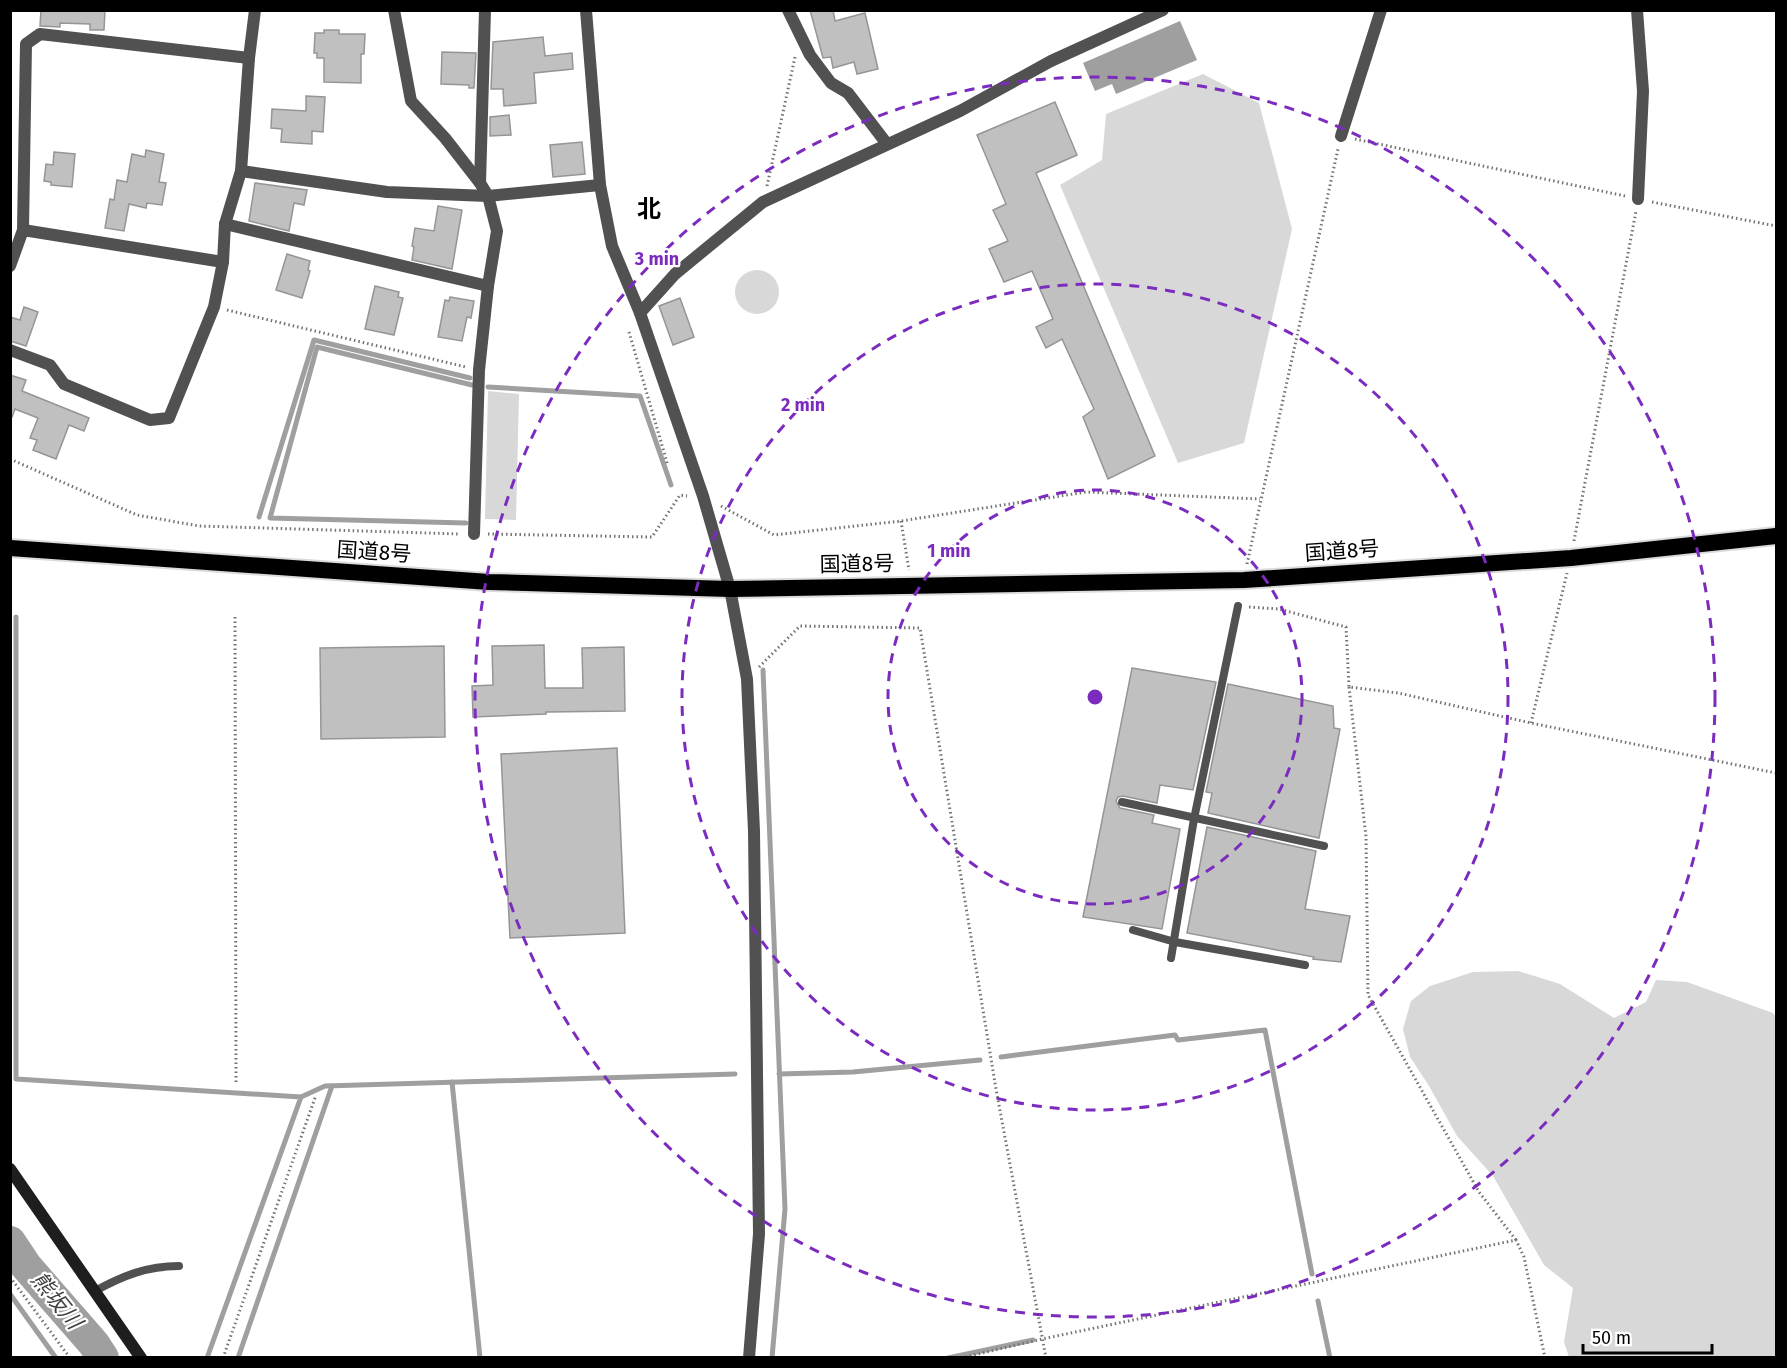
<svg xmlns="http://www.w3.org/2000/svg" width="1787" height="1368" font-family="'Fira Sans','Noto Sans JP',sans-serif">
  <style>
    .green { fill: #d8d8d8 }
    .water { fill: #9f9f9f }
    .lines { fill: none; stroke-linecap: round; stroke-linejoin: round }
    .stream { stroke: #9f9f9f; stroke-width: 5 }
    .river { stroke: #9f9f9f; stroke-width: 32 }
    .building { fill: #c0c0c0; stroke: #959595; stroke-width: 1.5 }
    .trunk-casing { stroke: #dbdbdb; stroke-width: 20 }
    .path { stroke: #737373; stroke-width: 3; stroke-dasharray: 1.5 3; stroke-linecap: butt }
    .service { stroke: #515151; stroke-width: 8 }
    .minor { stroke: #515151; stroke-width: 12 }
    .tertiary { stroke: #515151; stroke-width: 12 }
    .secondary { stroke: #1e1e1e; stroke-width: 12 }
    .trunk { stroke: #000; stroke-width: 16 }
    .ring { fill: none; stroke: #7b2cbf; stroke-width: 3; stroke-dasharray: 10 8 }
    .labels { text-anchor: middle; stroke-width: 4.5; stroke-linejoin: round; paint-order: stroke }
    .street-label { font-size: 21px; fill: #000; stroke: #fff }
    .water-label { font-size: 22px; font-style: italic; fill: #404040; stroke: #fff }
    .quarter-label { font-size: 24px; font-weight: bold; fill: #000; stroke: #fff }
    .centre { fill: #7b2cbf; stroke: #fff; stroke-width: 3 }
    .ring-label { font-size: 18px; text-anchor: middle; font-weight: bold; fill: #7b2cbf; stroke: #fff; stroke-width: 4.5; stroke-linejoin: round; paint-order: stroke }
  </style>
  <rect width="100%" height="100%" fill="#fff"/>
  <g class="green">
    <path d="M1203 74 1259 103 1292 229 1244 443 1178 463 1060 185 1102 160 1106 114Z"/>
    <circle cx="757" cy="292" r="22"/>
    <path d="M488 391 519 394 516 520 485 519Z"/>
    <path d="M1518 971 1560 984 1614 1018 1646 1002 1656 980 1687 982 1773 1013 1776 1017V1357H1569L1564 1342 1573 1288 1544 1265 1493 1176 1457 1136 1429 1086 1410 1057 1403 1029 1411 1001 1430 986 1473 972Z"/>
  </g>
  <path class="water" d="M1180 21 1197 60 1116 94 1112 84 1095 91 1083 63Z"/>
  <g class="lines">
    <g class="stream">
      <path d="M488 387 640 396 671 485"/>
      <path d="M259 517 314 340 470 378"/>
      <path d="M466 523 270 518 317 347 472 385"/>
      <path d="M16 617V1079L301 1097 207 1358"/>
      <path d="M763 670 785 1209 772 1358"/>
      <path d="M1001 1057 1175 1035 1178 1040 1265 1030 1312 1274"/>
      <path d="M779 1074 853 1072 980 1060"/>
      <path d="M452 1082 480 1358"/>
      <path d="M301 1097 325 1086 735 1074"/>
      <path d="M10 1294 56 1358"/>
      <path d="M1318 1301 1330 1358"/>
      <path d="M238 1358 332 1086"/>
      <path d="M948 1358 1033 1340"/>
    </g>
    <path class="river" d="M10 1242 26 1266 94 1344 103 1358"/>
  </g>
  <g class="building">
    <path d="M41 10H105L104 30H90V24L60 23V27L40 26Z"/>
    <path d="M810 10H833L835 21 865 13 878 69 857 74 854 62 833 68 831 57 823 58Z"/>
    <path d="M324 30H339V34H365L364 54H361V83L324 82V58H317V53H314L315 33H324Z"/>
    <path d="M543 37 545 56 572 53 573 69 534 73 536 103 504 106 503 89H491L493 42Z"/>
    <path d="M442 52 476 53 474 88H469V85L441 84Z"/>
    <path d="M306 96 325 97 323 132 312 131V144L281 142 282 129 271 128 272 109 306 111Z"/>
    <path d="M1055 102 1077 155 1036 173 1155 456 1108 479 1083 417 1094 409 1062 339 1046 348 1036 327 1053 319 1032 271 1004 282 989 249 1008 241 993 210 1006 204 977 135Z"/>
    <path d="M509 115 511 135 490 136V117Z"/>
    <path d="M582 142 585 174 553 177 550 145Z"/>
    <path d="M146 150 164 154 159 182 166 183 162 205 147 203 146 208 129 204 124 231 105 228 110 199 114 200 117 180 127 182 132 154 145 157Z"/>
    <path d="M54 152 75 154 72 187 51 185V182L44 181 46 164 53 165Z"/>
    <path d="M255 183 307 190 304 205 294 203 289 231 249 221Z"/>
    <path d="M438 206 462 210 452 269 412 260 414 247 412 246 415 228 434 231Z"/>
    <path d="M287 254 310 261 308 270 310 271 302 298 276 290Z"/>
    <path d="M375 286 399 292 398 297 403 298 394 335 365 329Z"/>
    <path d="M450 297 474 301 471 318 467 317 462 341 438 337 445 300 449 301Z"/>
    <path d="M680 298 694 337 673 345 659 306Z"/>
    <path d="M24 307 38 312 26 346 10 341V317L20 320Z"/>
    <path d="M10 375 26 380 22 391 89 418 84 431 69 425 56 459 33 450 37 440 30 438 38 418 15 409 12 417H10Z"/>
    <path d="M544 645 545 688H583L582 648 624 647 625 711 546 712V714L473 717 472 686 493 685 492 646Z"/>
    <path d="M444 646 445 737 321 739 320 648Z"/>
    <path d="M1132 668 1216 682 1193 790 1160 785 1157 803 1123 796 1118 797 1116 801 1120 808 1154 815 1152 823 1180 829 1162 929 1083 917Z"/>
    <path d="M1228 684 1333 706 1334 728 1340 729 1319 838 1208 813 1212 793 1206 792Z"/>
    <path d="M617 748 625 933 510 938 501 754Z"/>
    <path d="M1207 827 1316 851 1305 909 1350 916 1341 962 1313 959 1314 957 1187 933Z"/>
  </g>
  <g class="lines">
    <g class="trunk-casing">
      <path id="trunk" d="M10 548 489 582 730 589 1244 580 1571 558 1776 536"/>
    </g>
    <g class="path">
      <path d="M1355 139 1625 196"/>
      <path d="M767 186 795 57"/>
      <path d="M1652 202 1776 226"/>
      <path d="M227 310 466 367"/>
      <path d="M629 332 668 466"/>
      <path d="M10 459 137 515 199 526 460 534"/>
      <path d="M721 506 774 535 901 521 1086 492 1260 499"/>
      <path d="M901 521 909 570"/>
      <path d="M488 534 652 537 680 495 687 496"/>
      <path d="M1574 541 1636 211"/>
      <path d="M1247 564 1338 149"/>
      <path d="M1249 607 1279 609 1346 627 1349 687 1398 693 1531 723 1776 773"/>
      <path d="M235 617 236 1082"/>
      <path d="M759 667 800 626 920 628 996 1089 1046 1358"/>
      <path d="M1349 687 1366 837 1368 995 1479 1192 1516 1240"/>
      <path d="M1531 723 1567 573"/>
      <path d="M10 1277 70 1358"/>
      <path d="M223 1358 316 1095"/>
      <path d="M961 1358 1042 1339 1516 1240 1524 1257 1545 1358"/>
    </g>
    <g class="service">
      <path d="M1122 802 1324 846"/>
      <path d="M1133 930 1175 942 1305 965"/>
      <path d="M1171 958 1194 819 1238 606"/>
      <path d="M95 1291C122 1276 147 1266 179 1266"/>
    </g>
    <g class="minor">
      <path d="M394 10 411 101 445 138 480 183 488 196 497 231 488 286 479 370 474 534"/>
      <path d="M788 10 810 55 831 83 848 93 887 144"/>
      <path d="M1637 10 1643 91 1638 199"/>
      <path d="M1341 136 1381 10"/>
      <path d="M241 171 387 192 488 196 600 185"/>
      <path d="M480 183 485 10"/>
      <path d="M225 224 488 286"/>
      <path d="M23 230 223 262 225 224 241 171 249 58 255 10"/>
      <path d="M10 266 23 230 26 44 40 34 249 58"/>
      <path d="M10 350 50 365 64 384 150 420 169 418 214 307 223 262"/>
    </g>
    <g class="tertiary">
      <path d="M586 10 600 185 612 246 640 313 703 496 730 589 747 679 754 831 759 1234 749 1358"/>
      <path d="M640 313 675 274 763 202 960 111 1051 61 1163 10"/>
    </g>
    <path class="secondary" d="M10 1169 141 1358"/>
    <use href="#trunk" class="trunk"/>
  </g>
  <g class="ring">
    <circle cx="1095" cy="697" r="207"/>
    <circle cx="1095" cy="697" r="413"/>
    <circle cx="1095" cy="697" r="620"/>
  </g>
  <g class="labels">
    <g class="street-label">
      <text transform="translate(1342 551) rotate(-4)" y="7">国道8号</text>
      <text transform="translate(374 552) rotate(4)" y="7">国道8号</text>
      <text transform="translate(857 564) rotate(-1)" y="7">国道8号</text>
    </g>
    <g class="water-label">
      <text transform="translate(57 1300) rotate(51)" y="8">熊坂川</text>
    </g>
    <g class="quarter-label">
      <text x="649" y="217">北</text>
    </g>
  </g>
  <circle cx="1095" cy="697" r="9" class="centre"/>
  <g class="ring-label">
    <text x="657" y="265">3 min</text>
    <text x="803" y="411">2 min</text>
    <text x="949" y="557">1 min</text>
  </g>
  <rect width="1787" height="1368" fill="none" stroke="#000000" stroke-width="24"/>
  <path d="M1583 1344v9h129v-9" fill="none" stroke="#000000" stroke-width="3"/>
  <text x="1592" y="1344" font-size="18" fill="#000000" stroke="#ffffff" stroke-width="4.5" paint-order="stroke">50 m</text>
</svg>
